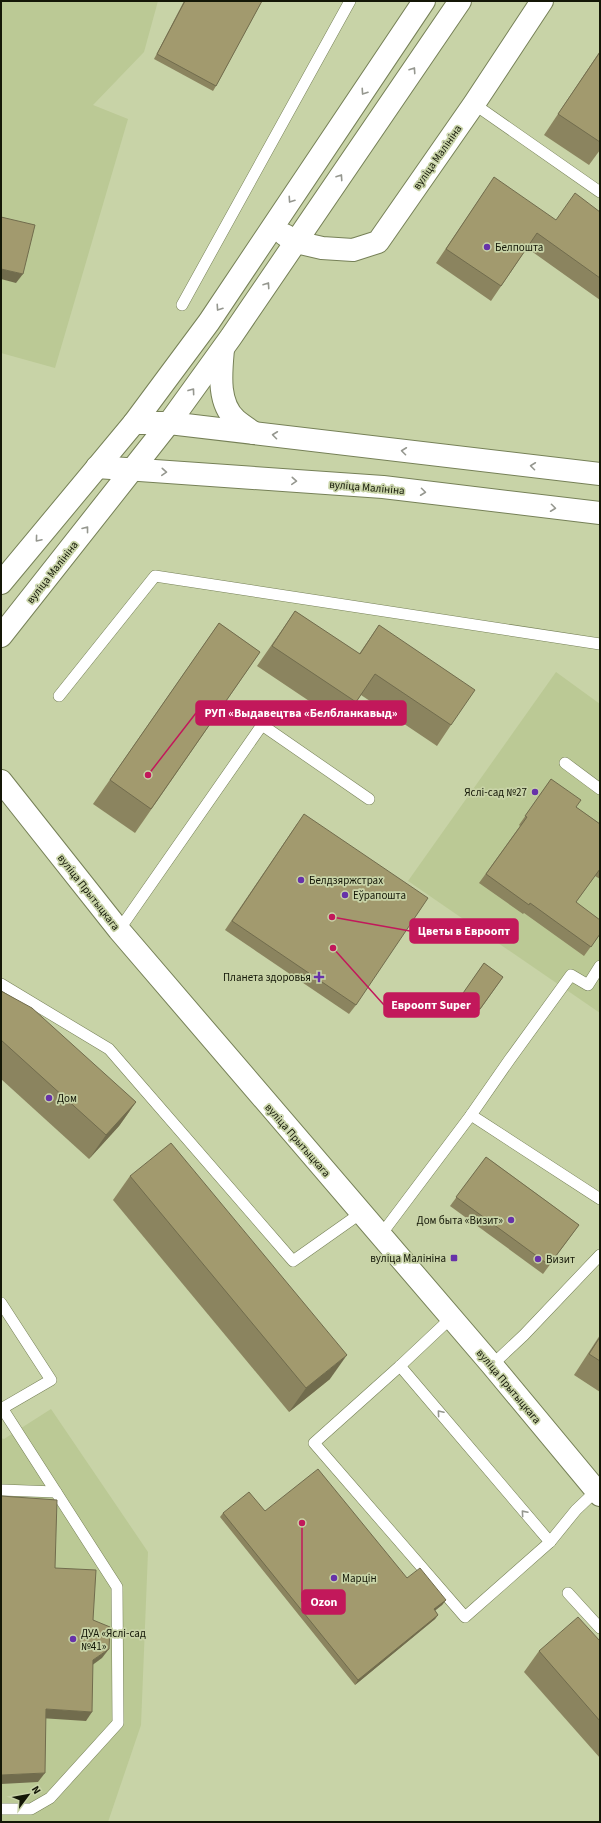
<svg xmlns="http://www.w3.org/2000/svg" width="601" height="1823" font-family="'Source Sans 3',sans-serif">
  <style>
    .built { fill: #bbc995 }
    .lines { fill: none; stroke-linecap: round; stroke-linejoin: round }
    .service-casing { stroke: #768057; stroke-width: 12 }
    .minor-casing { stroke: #768057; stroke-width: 24 }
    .tertiary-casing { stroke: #768057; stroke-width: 24 }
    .secondary-casing { stroke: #768057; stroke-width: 24 }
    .service { stroke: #fff; stroke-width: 11 }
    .minor { stroke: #fff; stroke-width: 22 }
    .tertiary { stroke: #fff; stroke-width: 22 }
    .secondary { stroke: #fff; stroke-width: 22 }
    .wall { fill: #8b845f }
    .shaded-wall { fill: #716c4d }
    .building { fill: #a29a6e; stroke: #716c4d }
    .oneway { stroke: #95978f }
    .poi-dot { fill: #6732a9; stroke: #c8d3a7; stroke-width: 1.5 }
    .labels { text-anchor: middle; stroke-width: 3.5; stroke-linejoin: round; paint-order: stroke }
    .street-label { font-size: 11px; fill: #141707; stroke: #c8d3a7 }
    .poi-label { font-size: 11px; fill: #141707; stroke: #c8d3a7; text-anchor: start }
    .leader { fill: none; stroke: #c2185b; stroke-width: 1.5 }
    .callout-dot { fill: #c2185b; stroke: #c8d3a7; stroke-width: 1.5 }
    .callout { fill: #c2185b; stroke: #c2185b; stroke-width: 1.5 }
    .callout-label { font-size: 12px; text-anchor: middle; font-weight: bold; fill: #fff }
  </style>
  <rect width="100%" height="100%" fill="#c8d3a7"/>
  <g class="built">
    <path d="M1 1H158L144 52 93 105 128 119 55 368 1 353Z"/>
    <path d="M556 672 600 704V1013L408 881Z"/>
    <path d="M51 1409 148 1552 141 1725 108 1822H1V1438L4 1439Z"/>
  </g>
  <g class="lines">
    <g class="service-casing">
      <g id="service">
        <path d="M474 104 600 192"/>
        <path d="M182 305 350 1"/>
        <path d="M59 696 155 576 600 644"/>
        <path d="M565 763 600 789"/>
        <path d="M119 930 262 725 369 799"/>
        <path d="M1 984 109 1049 293 1261 361 1213"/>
        <path d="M471 1115 600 1199"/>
        <path d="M380 1236 471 1115 510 1059 571 975 588 985 600 966"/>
        <path d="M1 1303 51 1380 1 1409"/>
        <path d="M451 1318 400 1366 314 1443 465 1617 550 1542 576 1510 596 1491"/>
        <path d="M492 1365 524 1335 600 1255"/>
        <path d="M400 1366 550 1542"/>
        <path d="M1 1490 56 1492"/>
        <path d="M568 1593 600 1628"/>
        <path d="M1 1809H31L50 1798 118 1723 117 1587 2 1408"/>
      </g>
    </g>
    <g class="minor-casing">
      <g id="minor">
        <path d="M285 235 296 242 322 248 353 250 378 242 474 104 542 1"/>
        <path d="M223 349C221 372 217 403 236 420 242 425 248 429 254 433"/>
        <path d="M134 423 209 322 424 1"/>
        <path d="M169 423 231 337 460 1"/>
      </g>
    </g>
    <g class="tertiary-casing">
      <path id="tertiary" d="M1 781 119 930 492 1365 600 1495"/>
    </g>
    <g class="secondary-casing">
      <g id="secondary">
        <path d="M97 467 383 487 600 513"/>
        <path d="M1 583 134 423H169L600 474"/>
        <path d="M1 636 169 423"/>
      </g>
    </g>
    <use href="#service" class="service"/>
    <use href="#minor" class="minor"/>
    <use href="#tertiary" class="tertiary"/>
    <use href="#secondary" class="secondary"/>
  </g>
  <g class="wall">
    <path d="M184 1H262L216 86 213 91 154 59Z"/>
    <path d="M600 51V150L589 165 544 135Z"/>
    <path d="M484 192 556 220 600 212V300L527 248 491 301 436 263Z"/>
    <path d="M295 611 359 654 379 625 451 725 437 746 361 695 342 723 257 666Z"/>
    <path d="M219 623 260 652 135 833 93 804Z"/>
    <path d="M551 779 576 807 600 824V879L595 876 576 902 600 934 584 956 524 913 523 914 479 883 520 826 519 825Z"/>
    <path d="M297 824 356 1005 349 1014 225 930Z"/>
    <path d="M484 963 503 977 477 1014 458 1001Z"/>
    <path d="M1 991 136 1102 119 1126 89 1159 1 1079Z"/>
    <path d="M486 1157 579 1225 543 1274 450 1206Z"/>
    <path d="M130 1176 330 1379 289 1412 113 1200Z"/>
    <path d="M600 1335V1392L574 1375Z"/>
    <path d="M265 1511 407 1578 446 1600 442 1605 435 1610 438 1615 435 1619 355 1685 220 1517 223 1513Z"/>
    <path d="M600 1641V1758L524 1672 539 1651Z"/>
  </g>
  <g class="shaded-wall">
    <path d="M1 269 23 274 16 283 1 279Z"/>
    <path d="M136 1102 119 1126 89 1159 106 1135Z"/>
    <path d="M347 1355 330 1379 289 1412 306 1388Z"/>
    <path d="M446 1600 442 1605 431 1614 434 1609Z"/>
    <path d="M438 1615 435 1619 355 1685 358 1680Z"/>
    <path d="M109 1649 102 1658 87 1669 93 1660Z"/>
    <path d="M46 1709 92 1712 86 1721 40 1718Z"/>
    <path d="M45 1773 38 1782 1 1784V1775Z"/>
  </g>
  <g class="building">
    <path d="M185 1H262L216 86 157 54Z"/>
    <path d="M600 52V142L558 114Z"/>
    <path d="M494 177 556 220 575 193 600 212V278L537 233 501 286 446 249Z"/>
    <path d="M1 217 35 225 23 274 1 269Z"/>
    <path d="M295 611 360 654 379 625 475 690 451 725 375 674 356 702 272 646Z"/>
    <path d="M219 623 260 652 151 809 110 780Z"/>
    <path d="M551 779 581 800 576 807 600 824V869L576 902 600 920V934L591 947 530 903 529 905 486 874 527 817 525 816Z"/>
    <path d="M304 814 428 898 356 1005 232 921Z"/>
    <path d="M484 963 503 977 480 1009 461 996Z"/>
    <path d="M1 991 32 1008 136 1102 106 1135 1 1040Z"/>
    <path d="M171 1143 347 1355 306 1388 130 1176Z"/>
    <path d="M486 1157 579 1225 549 1265 456 1197Z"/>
    <path d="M600 1337V1361L589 1354Z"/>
    <path d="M318 1469 407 1578 420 1568 446 1600 434 1609 438 1615 358 1680 223 1513 249 1492 265 1511Z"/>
    <path d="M1 1496 57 1500 55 1568 96 1570 93 1620 110 1627 109 1649 93 1660 92 1712 46 1709 45 1773 1 1775Z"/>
    <path d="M578 1617 600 1641V1721L539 1651Z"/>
  </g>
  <defs><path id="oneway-chevron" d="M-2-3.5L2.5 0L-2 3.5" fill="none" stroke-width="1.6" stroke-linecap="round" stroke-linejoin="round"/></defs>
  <g class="oneway">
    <use href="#oneway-chevron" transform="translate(413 70) rotate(-56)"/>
    <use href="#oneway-chevron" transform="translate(364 92) rotate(124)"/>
    <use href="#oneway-chevron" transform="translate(340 177) rotate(-56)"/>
    <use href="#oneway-chevron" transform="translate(291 200) rotate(124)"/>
    <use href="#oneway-chevron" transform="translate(267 285) rotate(-56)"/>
    <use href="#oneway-chevron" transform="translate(219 308) rotate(124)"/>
    <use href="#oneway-chevron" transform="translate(192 391) rotate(-54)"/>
    <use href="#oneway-chevron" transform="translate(275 435) rotate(-173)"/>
    <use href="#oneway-chevron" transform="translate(404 451) rotate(-173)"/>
    <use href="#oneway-chevron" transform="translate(533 466) rotate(-173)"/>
    <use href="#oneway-chevron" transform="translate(164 472) rotate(4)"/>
    <use href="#oneway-chevron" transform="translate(294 481) rotate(4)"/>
    <use href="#oneway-chevron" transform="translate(423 492) rotate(7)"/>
    <use href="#oneway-chevron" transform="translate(553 508) rotate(7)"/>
    <use href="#oneway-chevron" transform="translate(86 529) rotate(-52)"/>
    <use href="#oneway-chevron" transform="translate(38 539) rotate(130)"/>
    <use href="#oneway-chevron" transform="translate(440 1413) rotate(-130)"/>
    <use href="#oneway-chevron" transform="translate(524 1513) rotate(-131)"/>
  </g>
  <g class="poi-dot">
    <circle cx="487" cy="247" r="4"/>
    <circle cx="535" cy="792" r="4"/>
    <circle cx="301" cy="880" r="4"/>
    <circle cx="345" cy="895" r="4"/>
    <path d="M317 971h4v4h4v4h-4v4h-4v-4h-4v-4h4z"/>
    <circle cx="49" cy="1098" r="4"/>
    <circle cx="511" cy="1220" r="4"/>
    <rect x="450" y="1254" width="8" height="8" rx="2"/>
    <circle cx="538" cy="1259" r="4"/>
    <circle cx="334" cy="1578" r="4"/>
    <circle cx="73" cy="1639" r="4"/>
  </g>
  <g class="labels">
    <g class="street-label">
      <text transform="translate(437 157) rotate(-55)" y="4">вуліца Малініна</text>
      <text transform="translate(367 487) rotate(5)" y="4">вуліца Малініна</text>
      <text transform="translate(52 572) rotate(-52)" y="4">вуліца Малініна</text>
      <text transform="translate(89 892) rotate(52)" y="4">вуліца Прытыцкага</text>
      <text transform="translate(298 1140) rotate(49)" y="4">вуліца Прытыцкага</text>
      <text transform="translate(509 1386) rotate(50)" y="4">вуліца Прытыцкага</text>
    </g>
    <g class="poi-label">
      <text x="495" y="251">Белпошта</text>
      <text x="527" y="796" text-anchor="end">Яслі-сад №27</text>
      <text x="309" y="884">Белдзяржстрах</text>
      <text x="353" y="899">Еўрапошта</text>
      <text x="311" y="981" text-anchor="end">Планета здоровья</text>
      <text x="57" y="1102">Дом</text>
      <text x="503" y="1224" text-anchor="end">Дом быта «Визит»</text>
      <text x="446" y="1262" text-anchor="end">вуліца Малініна</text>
      <text x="546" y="1263">Визит</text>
      <text x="342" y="1582">Марцін</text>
      <text x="81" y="1637">ДУА «Яслі-сад<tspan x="81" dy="13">№41»</tspan></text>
    </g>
  </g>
  <path class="leader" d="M148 775L196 713M332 917L410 931M333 948L384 1005M302 1523L302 1602"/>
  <g class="callout-dot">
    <circle cx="148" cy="775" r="4"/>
    <circle cx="332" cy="917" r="4"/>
    <circle cx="333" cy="948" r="4"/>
    <circle cx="302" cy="1523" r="4"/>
  </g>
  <g class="callout">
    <rect x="196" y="701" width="210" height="24" rx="4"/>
    <rect x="410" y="919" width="108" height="24" rx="4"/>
    <rect x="384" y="993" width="95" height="24" rx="4"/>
    <rect x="302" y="1590" width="43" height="24" rx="4"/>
  </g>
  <g class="callout-label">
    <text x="301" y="717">РУП «Выдавецтва «Белбланкавыд»</text>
    <text x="464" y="935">Цветы в Евроопт</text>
    <text x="431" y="1009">Евроопт Super</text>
    <text x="324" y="1606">Ozon</text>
  </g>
  <rect width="601" height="1823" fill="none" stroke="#141707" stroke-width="4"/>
  <g transform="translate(28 1795) rotate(58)" stroke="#c8d3a7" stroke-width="3" paint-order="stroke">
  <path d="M0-3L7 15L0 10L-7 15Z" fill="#141707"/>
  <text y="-6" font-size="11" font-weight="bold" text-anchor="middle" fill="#141707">N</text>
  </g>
</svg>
